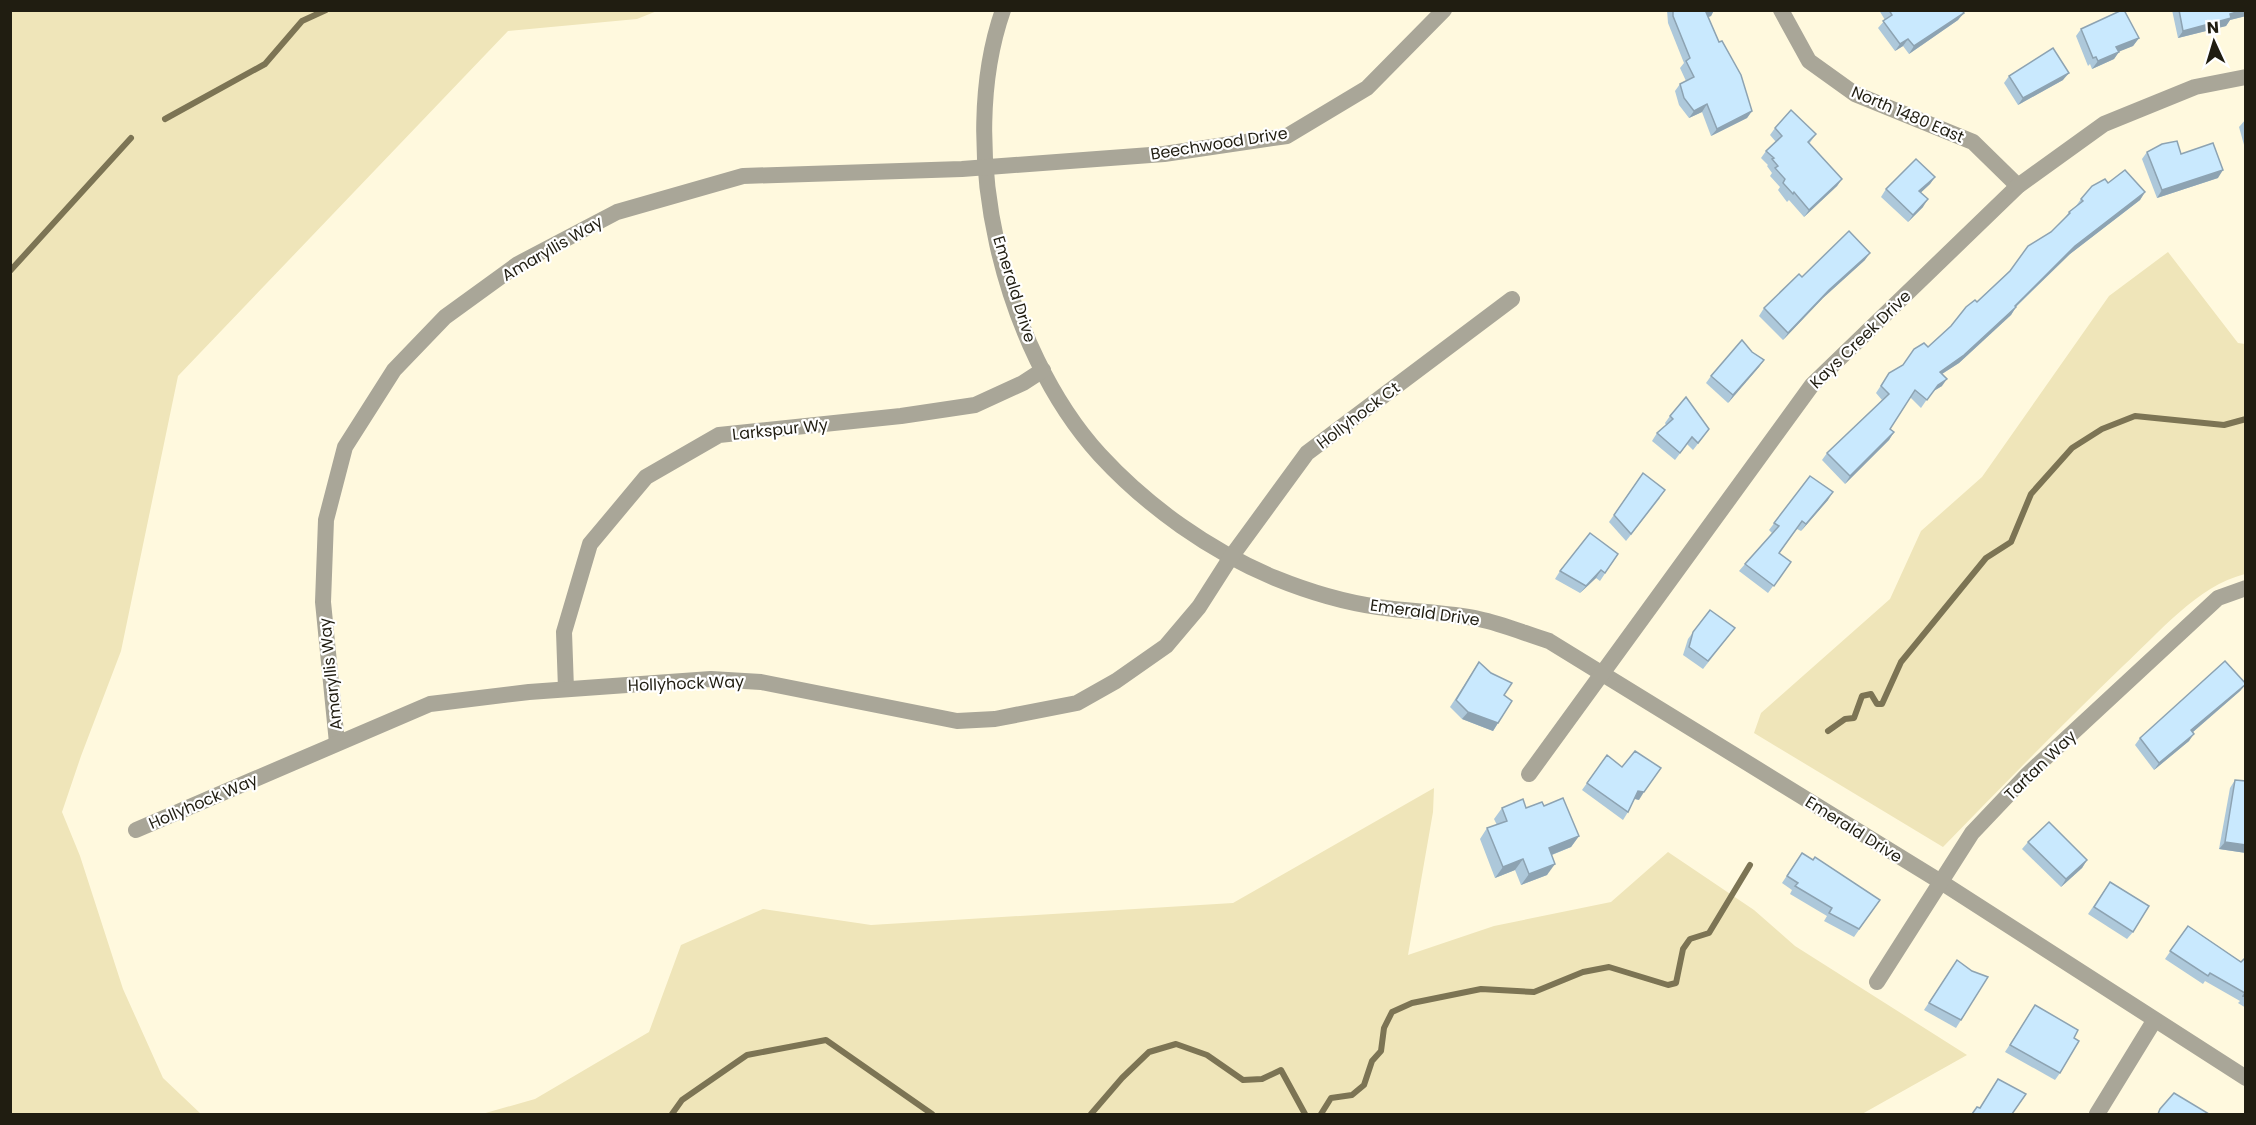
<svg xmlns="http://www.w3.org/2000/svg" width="2256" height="1125" font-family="Poppins,sans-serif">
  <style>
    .green { fill: #efe5b9 }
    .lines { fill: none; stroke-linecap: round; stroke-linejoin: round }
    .stream { stroke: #7c7454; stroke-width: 6 }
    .minor { stroke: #a9a698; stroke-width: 16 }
    .wall { fill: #adc8da }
    .shaded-wall { fill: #8da3b2 }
    .building { fill: #c9e9fe; stroke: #8da3b2; stroke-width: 1.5 }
    .labels { text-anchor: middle; stroke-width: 4.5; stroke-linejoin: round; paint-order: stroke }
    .street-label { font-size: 16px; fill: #201d11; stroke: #fff }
  </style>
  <rect width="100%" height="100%" fill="#fff9de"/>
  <g class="green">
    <path d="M10 11H657L637 19 508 31 178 376 121 651 81 756 62 812 80 856 123 989 163 1078 201 1114H11Z"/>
    <path d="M2168 252 2238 343 2245 344V574C2197 586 2159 633 2123 666 2062 725 2002 786 1943 847L1754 733 1761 713 1890 599 1921 531 1982 477 2109 296Z"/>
    <path d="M1434 788 1433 812 1408 955 1494 926 1611 902 1668 852 1754 910 1795 946 1967 1055 1862 1114H482L535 1099 649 1032 681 945 763 909 871 925 1233 903Z"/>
  </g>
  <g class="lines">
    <g class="stream">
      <path d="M165 119 265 64 302 21 326 10"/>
      <path d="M10 271 131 138"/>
      <path d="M1828 731 1845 719 1854 718 1862 696 1871 694 1877 704H1882L1901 662 1986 558 2011 542 2031 494 2072 448 2102 429 2135 416 2224 425 2246 419"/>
      <path d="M672 1114 682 1100 747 1055 826 1040 932 1114"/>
      <path d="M1091 1114 1122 1078 1149 1052 1176 1044 1207 1055 1243 1080 1262 1079 1281 1070 1305 1114"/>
      <path d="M1321 1114 1331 1098 1352 1095 1364 1085 1372 1061 1381 1051 1384 1028 1392 1012 1412 1003 1481 989 1534 992 1583 972 1609 967 1668 985 1676 983 1683 949 1690 939 1709 933 1750 865"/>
    </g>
    <g class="minor">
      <path d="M1003 10C955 147 1003 349 1100 455 1148 507 1210 551 1275 578 1307 591 1343 602 1378 607 1411 612 1446 612 1479 619 1503 624 1526 634 1549 641L1941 882 2246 1078"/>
      <path d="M1781 10 1809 61 1855 94 1973 142 2018 186"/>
      <path d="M566 689 564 632 590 544 646 477 719 435 901 416 975 405 1023 383 1043 370"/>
      <path d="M337 743 323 602 326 520 345 447 394 370 445 317 518 264 617 212 743 176 962 169 1164 154 1287 136 1367 88 1444 10"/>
      <path d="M1529 774 1812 385 2018 186 2104 124 2195 87 2246 77"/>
      <path d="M136 830 430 704 529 692 711 679 761 682 957 721 995 719 1077 703 1116 681 1166 646 1199 607 1231 557 1307 453 1512 299"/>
      <path d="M1877 982 1972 833 2028 774 2218 598 2246 588"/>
      <path d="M2097 1114 2154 1021"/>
    </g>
  </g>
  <g class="wall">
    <path d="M1667 10H1714L1711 16 1708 17 1719 42 1752 111 1747 118 1711 136 1702 112 1689 118 1679 105 1675 91 1680 84 1686 81 1680 68 1684 63 1668 23Z"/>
    <path d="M1879 10H1962L1958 20 1909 54 1903 46 1895 51 1878 28 1885 20Z"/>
    <path d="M2172 10H2246V16L2230 20 2226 26 2178 38Z"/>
    <path d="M2081 29 2139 38 2133 46 2119 51 2114 59 2092 69 2090 64 2088 66 2076 36Z"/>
    <path d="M2009 76 2063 80 2018 105 2004 83Z"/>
    <path d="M2246 119V152L2239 127Z"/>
    <path d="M1775 128 1816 134 1809 144 1842 179 1837 186 1804 217 1789 200 1787 202 1778 190 1780 187 1770 176 1772 173 1767 166 1768 165 1761 158 1766 151 1776 142 1770 135Z"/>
    <path d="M2147 152 2218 178 2157 198 2142 159Z"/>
    <path d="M1935 177 1930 184 1920 193 1923 207 1908 222 1881 197 1886 189Z"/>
    <path d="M2108 183 2145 192 2140 200 2070 254 2016 307 2011 315 1959 363 1942 374V386L1932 392 1921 408 1910 397 1890 429 1894 432 1889 440 1845 484 1822 460 1827 453 1882 400 1876 393 1889 373 1903 365 1928 347 2051 232 2064 219 2069 212 2076 206 2081 199Z"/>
    <path d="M1865 260 1823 298 1783 340 1759 316 1764 308 1802 277Z"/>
    <path d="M1752 352 1764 360 1759 367 1728 403 1706 383 1711 376Z"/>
    <path d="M1670 416 1704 436 1693 450 1687 444 1675 460 1652 441 1657 433 1666 425 1665 423Z"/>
    <path d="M1643 473 1660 498 1626 541 1609 522Z"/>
    <path d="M1810 476 1828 500 1801 531 1797 529 1779 553 1791 562 1768 593 1739 571 1745 564 1772 533 1769 530Z"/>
    <path d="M1618 554 1600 581 1596 578 1580 593 1555 579 1560 571Z"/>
    <path d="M1710 610 1729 636 1703 669 1683 655 1688 639Z"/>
    <path d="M1479 662 1504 695 1498 723 1493 731 1462 719 1450 707Z"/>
    <path d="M2246 684 2240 691 2193 732 2189 741 2154 770 2135 745 2140 738Z"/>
    <path d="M1607 755 1639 800 1634 799 1628 812 1623 820 1582 790Z"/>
    <path d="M2235 780 2246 781V853L2219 849 2230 788Z"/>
    <path d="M1544 806 1579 836 1571 847 1552 855 1547 875 1521 885 1515 870 1495 878 1480 839 1487 828 1497 825 1494 819 1502 808H1526Z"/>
    <path d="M2028 842 2087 860 2082 868 2061 887 2022 849Z"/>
    <path d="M1802 853 1880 900 1854 937 1824 921 1827 916 1790 894 1792 890 1782 883Z"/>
    <path d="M2110 882 2133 932 2127 939 2088 914Z"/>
    <path d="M2188 926 2241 962 2246 957V1008L2238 1003 2240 1001 2205 981 2203 984 2165 959Z"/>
    <path d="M1952 968 1961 1020 1956 1028 1924 1010Z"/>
    <path d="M2030 1013 2074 1038 2060 1073 2055 1080 2005 1052Z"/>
  </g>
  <g class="shaded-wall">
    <path d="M1710 10H1714L1711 16 1701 20 1706 12Z"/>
    <path d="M2243 10H2246V16L2230 20 2226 26 2178 38 2183 31 2230 14Z"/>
    <path d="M1964 13 1958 20 1909 54 1914 46Z"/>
    <path d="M2139 38 2133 46 2111 55 2116 47Z"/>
    <path d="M1908 39 1903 46 1895 51 1900 44Z"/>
    <path d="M2119 52 2114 59 2092 69 2098 61Z"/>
    <path d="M2069 73 2063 80 2018 105 2023 98Z"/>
    <path d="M1707 104 1702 112 1689 118 1694 111Z"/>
    <path d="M1752 111 1747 118 1711 136 1717 129Z"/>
    <path d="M2223 170 2218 178 2157 198 2162 190Z"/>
    <path d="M1935 177 1930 184 1914 199 1919 191Z"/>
    <path d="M1842 179 1837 186 1804 217 1809 210Z"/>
    <path d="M2145 192 2140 200 2070 254 2009 313 2015 306 2075 246Z"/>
    <path d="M1928 199 1923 207 1908 222 1913 215Z"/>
    <path d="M1870 253 1865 260 1823 298 1783 340 1788 333 1829 290Z"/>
    <path d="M2016 307 2011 315 1959 363 1934 379 1940 372Z"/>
    <path d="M1764 360 1759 367 1728 403 1733 395Z"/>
    <path d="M1947 379 1942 386 1932 392 1938 385Z"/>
    <path d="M1894 432 1889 440 1845 484 1850 476Z"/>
    <path d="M1833 492 1828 500 1801 531 1806 524Z"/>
    <path d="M1601 570 1596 578 1580 593 1586 586Z"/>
    <path d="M2246 684 2240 691 2186 738 2191 730Z"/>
    <path d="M1468 712 1498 723 1493 731 1462 719Z"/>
    <path d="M2194 734 2189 741 2154 770 2159 763Z"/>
    <path d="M1638 791 1644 792 1639 800 1632 798Z"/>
    <path d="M1579 836 1571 847 1541 859 1549 848Z"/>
    <path d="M2225 842 2246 845V853L2219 849Z"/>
    <path d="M1523 859 1515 870 1495 878 1503 867Z"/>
    <path d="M2087 860 2082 868 2061 887 2066 879Z"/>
    <path d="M1555 864 1547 875 1521 885 1529 874Z"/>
  </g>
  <g class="building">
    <path d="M1673 10H1710L1706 12 1719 42 1722 41 1741 75 1752 111 1717 129 1707 104 1694 111 1684 98 1680 84 1694 77 1686 61 1690 58 1673 16Z"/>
    <path d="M1889 10H1962L1964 13 1914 46 1908 39 1900 44 1883 21 1892 15Z"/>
    <path d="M2122 10H2124L2139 38 2116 47 2119 52 2098 61 2096 57 2093 58 2081 29Z"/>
    <path d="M2179 10H2243L2230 14 2231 18 2183 31Z"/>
    <path d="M2053 48 2069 73 2023 98 2009 76Z"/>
    <path d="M1791 110 1816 134 1808 142 1842 179 1809 210 1794 192 1793 194 1783 183 1785 179 1775 168 1778 166 1772 159 1774 158 1766 151 1782 136 1775 128Z"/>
    <path d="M2177 141 2181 154 2213 143 2223 170 2162 190 2147 152 2162 144Z"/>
    <path d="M1916 159 1935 177 1919 191 1928 199 1913 215 1886 189Z"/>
    <path d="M2125 170 2145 192 2075 246 2015 306 2016 307 1964 355 1940 372 1947 379 1938 385 1927 400 1915 390 1890 429 1894 432 1850 476 1827 453 1889 394 1881 386 1889 373 1903 365 1914 349 1924 343 1928 347 1951 326 1966 307 1975 300 1977 302 2010 271 2028 246 2051 232 2070 213 2069 212 2083 201 2081 199 2092 186 2105 179 2108 183Z"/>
    <path d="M1849 231 1870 253 1829 290 1788 333 1764 308 1799 274 1802 277Z"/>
    <path d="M1742 340 1752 352 1764 360 1733 395 1711 376Z"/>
    <path d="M1686 397 1709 429 1698 443 1692 437 1680 453 1657 433 1673 419 1670 416Z"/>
    <path d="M1643 473 1665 490 1631 534 1614 515Z"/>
    <path d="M1810 476 1833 492 1806 524 1802 521 1779 553 1791 562 1774 586 1745 564 1779 526 1774 523Z"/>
    <path d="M1590 533 1618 554 1605 573 1601 570 1586 586 1560 571Z"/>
    <path d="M1710 610 1735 628 1708 661 1689 647 1693 632Z"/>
    <path d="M2225 661 2246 684 2191 730 2194 734 2159 763 2140 738Z"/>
    <path d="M1479 662 1491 673 1512 683 1504 695 1512 701 1498 723 1468 712 1456 700Z"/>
    <path d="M1635 751 1661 768 1644 792 1638 791 1628 812 1587 783 1607 755 1622 767Z"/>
    <path d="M2235 780 2246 781V845L2225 842Z"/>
    <path d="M1563 798 1579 836 1549 848 1555 864 1529 874 1523 859 1503 867 1487 828 1507 821 1502 808 1523 799 1526 808 1542 802 1544 806Z"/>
    <path d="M2049 822 2087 860 2066 879 2028 842Z"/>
    <path d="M1802 853 1813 860 1815 857 1880 900 1859 929 1829 913 1832 908 1795 886 1798 883 1787 876Z"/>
    <path d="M2110 882 2149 906 2133 932 2094 907Z"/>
    <path d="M2188 926 2241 962 2246 957V997L2243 996 2245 993 2210 973 2208 976 2170 951Z"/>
    <path d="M1957 960 1972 971 1988 977 1961 1020 1929 1003Z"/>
    <path d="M2035 1005 2078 1030 2074 1038 2079 1041 2060 1073 2010 1045Z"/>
    <path d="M1998 1079 2026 1094 2012 1114H1972L1977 1107 1980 1108Z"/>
    <path d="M2174 1093 2209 1114H2158L2160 1109Z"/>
  </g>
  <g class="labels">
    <g class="street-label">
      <text transform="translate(1908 114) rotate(23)" y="6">North 1480 East</text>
      <text transform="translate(1219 143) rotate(-9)" y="6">Beechwood Drive</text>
      <text transform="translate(552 248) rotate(-30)" y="6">Amaryllis Way</text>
      <text transform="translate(1015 289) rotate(73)" y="6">Emerald Drive</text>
      <text transform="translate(1860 339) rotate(-44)" y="6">Kays Creek Drive</text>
      <text transform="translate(1358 415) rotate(-37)" y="6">Hollyhock Ct</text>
      <text transform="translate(780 429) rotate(-6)" y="6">Larkspur Wy</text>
      <text transform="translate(1425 612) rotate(8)" y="6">Emerald Drive</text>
      <text transform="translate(330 674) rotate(-96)" y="6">Amaryllis Way</text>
      <text transform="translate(686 683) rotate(-2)" y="6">Hollyhock Way</text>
      <text transform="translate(2040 765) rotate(-44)" y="6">Tartan Way</text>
      <text transform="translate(203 801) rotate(-23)" y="6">Hollyhock Way</text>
      <text transform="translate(1854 829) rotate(32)" y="6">Emerald Drive</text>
    </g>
  </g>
  <rect width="2256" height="1125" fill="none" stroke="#201d11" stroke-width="24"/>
  <g transform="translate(2214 42) rotate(356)" stroke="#ffffff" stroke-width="4.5" paint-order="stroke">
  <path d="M0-4.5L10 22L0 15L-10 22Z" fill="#201d11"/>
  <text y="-9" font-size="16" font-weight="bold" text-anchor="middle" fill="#201d11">N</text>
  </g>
</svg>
